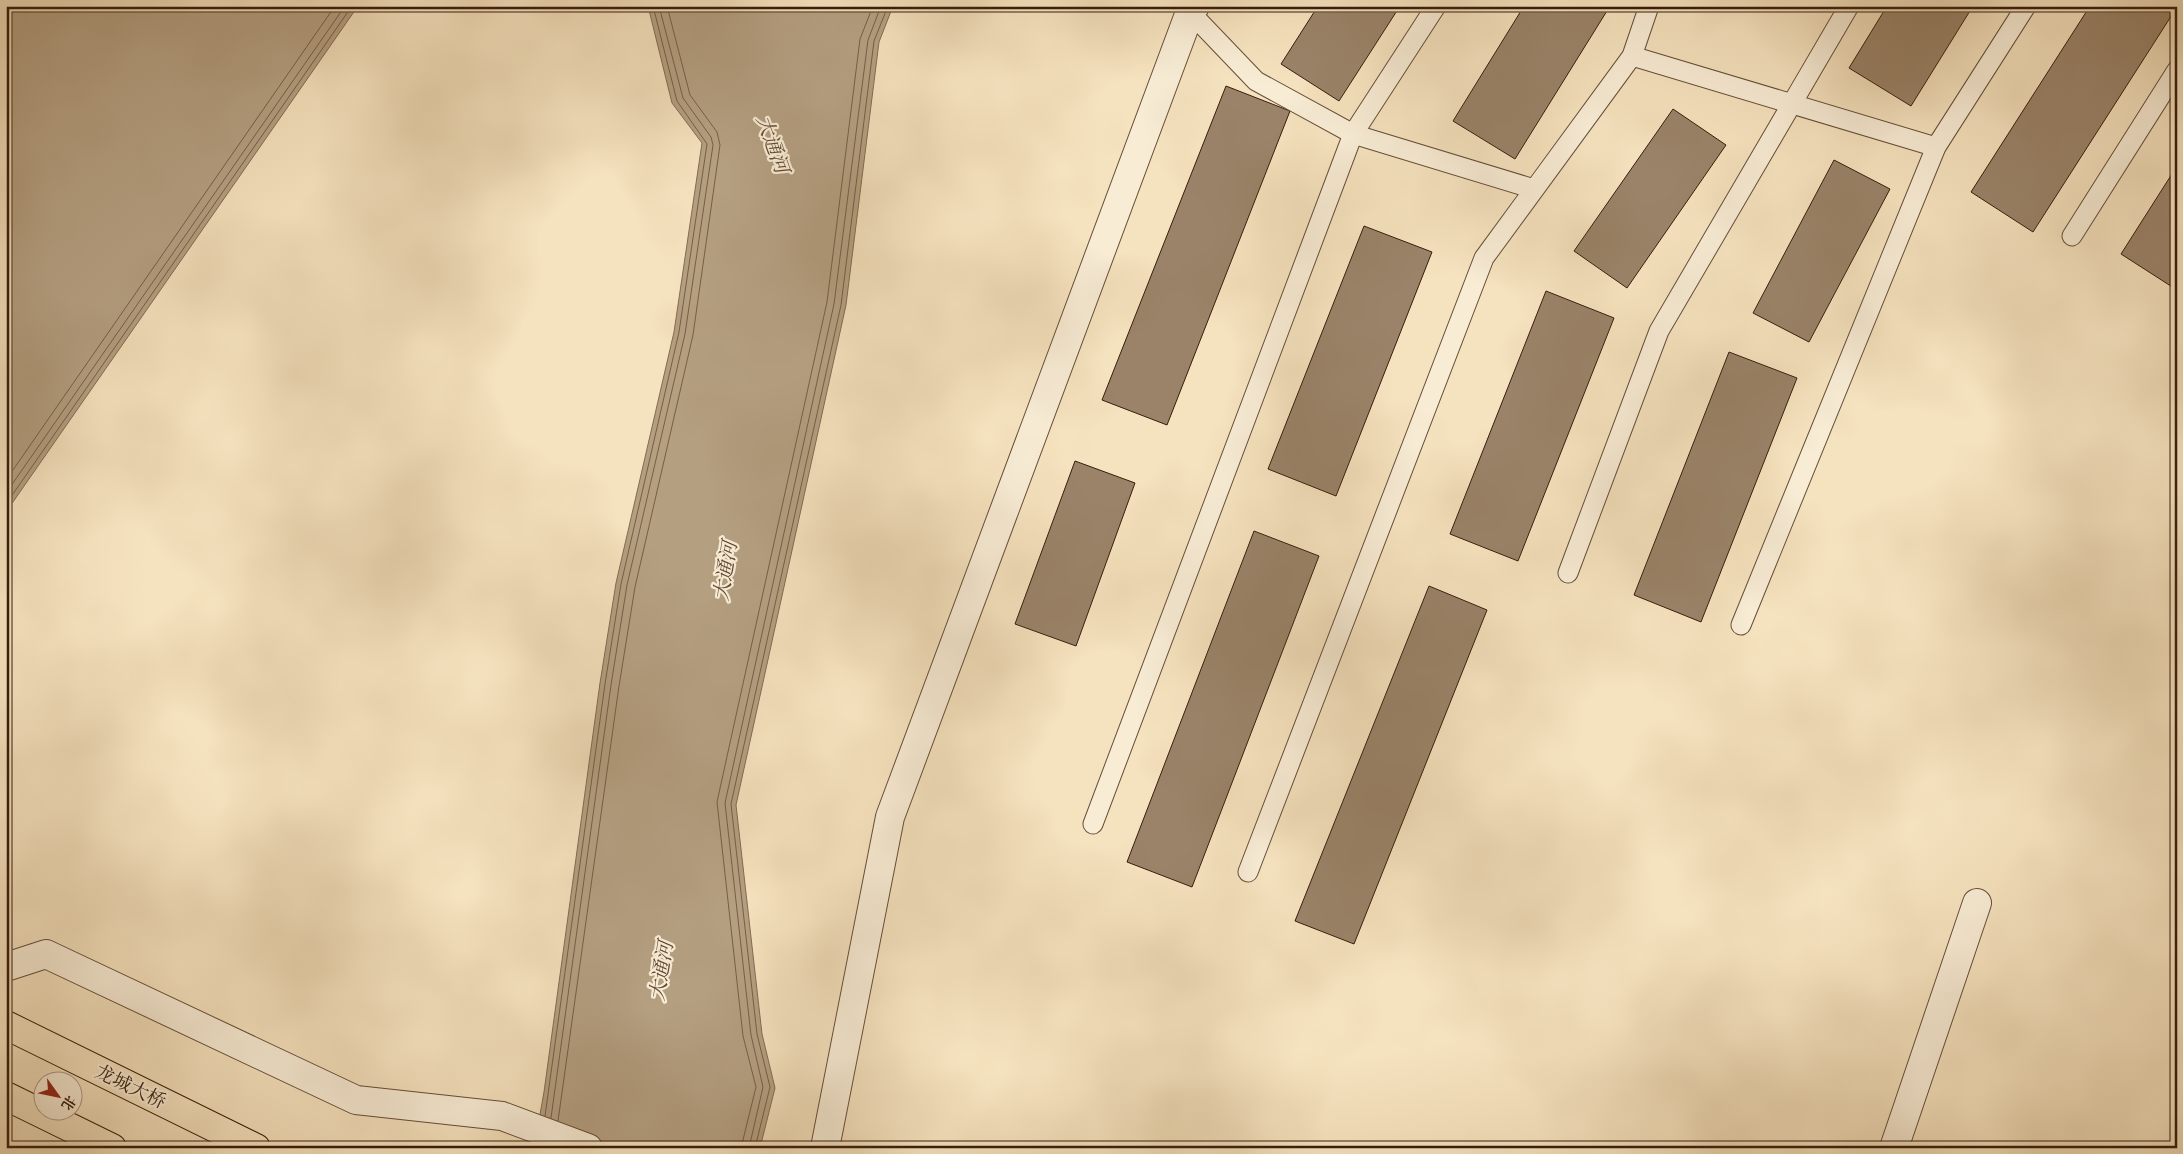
<svg xmlns="http://www.w3.org/2000/svg" width="2183" height="1154" font-family="'Libre Bodoni','Noto Serif SC',serif">
  <style>
    .water { fill: #b49f81; stroke: #826b52 }
    .lines { fill: none; stroke-linecap: round; stroke-linejoin: round }
    .shore { stroke: #765e46; stroke-width: 1 }
    .building { fill: #9a8369; stroke: #371d0c }
    .lane-casing { stroke: #664e38; stroke-width: 21 }
    .street-casing { stroke: #664e38; stroke-width: 30 }
    .primary-casing { stroke: #371d0c; stroke-width: 30 }
    .lane { stroke: #f8ecd5; stroke-width: 19 }
    .street { stroke: #f8ecd5; stroke-width: 28 }
    .primary { stroke: #f5e2be; stroke-width: 28 }
    .labels { text-anchor: middle; stroke-width: 4.5; stroke-linejoin: round; paint-order: stroke }
    .street-label { font-size: 19px; fill: #371d0c; stroke: #f8ecd5 }
    .water-label { font-size: 20px; font-style: italic; fill: #634a35; stroke: #f8ecd5 }
  </style>
  <rect width="100%" height="100%" fill="#f5e2be"/>
  <filter id="stains"><feTurbulence type="fractalNoise" baseFrequency=".004" numOctaves="4"/><feColorMatrix values="0 0 0 0 .2 0 0 0 0 .09 0 0 0 0 .02 0 0 0 .5 -.17"/></filter>
  <radialGradient id="worn" r=".72"><stop offset=".6" stop-color="#630" stop-opacity="0"/><stop offset="1" stop-color="#630" stop-opacity=".3"/></radialGradient>
  <g class="water">
    <path d="M6 6H358L6 512Z"/>
    <path d="M648 6H893L879 42 846 305 736 805 762 1034 775 1088 760 1148H534L544 1092 600 683 616 583 674 332 702 143 672 103Z"/>
  </g>
  <g class="lines">
    <g class="shore">
      <path d="M6 480 335 6"/>
      <path d="M6 493 345 6"/>
      <path d="M6 504 352 6"/>
      <path d="M545 1116 605 684 621 584 679 332 707 144 677 101 653 6"/>
      <path d="M551 1118 611 685 627 585 685 334 713 145 711 137 683 98 659 6"/>
      <path d="M558 1121 619 686 635 587 693 335 720 145 717 132 690 95 667 6"/>
      <path d="M741 1148 756 1087 743 1036 717 802 827 302 860 39 873 6"/>
      <path d="M749 1148 763 1087 751 1035 725 803 834 304 868 40 881 6"/>
      <path d="M755 1148 770 1087 757 1034 731 804 841 305 874 41 888 6"/>
    </g>
  </g>
  <g class="building">
    <path d="M1318 6H1400L1339 101 1281 64Z"/>
    <path d="M1524 6H1610L1515 159 1453 121Z"/>
    <path d="M1887 6H1973L1911 106 1849 68Z"/>
    <path d="M2090 6 2177 7 2033 232 1971 192Z"/>
    <path d="M1226 86 1290 111 1167 425 1102 400Z"/>
    <path d="M1673 109 1726 145 1627 288 1574 251Z"/>
    <path d="M1834 160 1890 189 1809 342 1753 313Z"/>
    <path d="M2177 166V290L2121 254Z"/>
    <path d="M1364 226 1432 252 1336 496 1268 469Z"/>
    <path d="M1546 291 1614 318 1518 561 1450 534Z"/>
    <path d="M1729 352 1797 378 1701 622 1634 595Z"/>
    <path d="M1075 461 1135 483 1076 646 1015 624Z"/>
    <path d="M1254 531 1319 556 1192 887 1127 862Z"/>
    <path d="M1429 586 1487 610 1354 944 1295 921Z"/>
  </g>
  <g class="lines">
    <g class="lane-casing">
      <g id="lane">
        <path d="M1190 12 1256 81 1353 134 1534 189"/>
        <path d="M1632 56 1936 147"/>
        <path d="M2072 236 2177 70"/>
        <path d="M1568 573 1659 331 1849 6"/>
        <path d="M1741 625 1936 147 2026 6"/>
        <path d="M1093 824 1353 134 1436 6"/>
        <path d="M1248 872 1484 258 1632 56 1649 6"/>
      </g>
    </g>
    <g class="street-casing">
      <g id="street">
        <path d="M6 967 46 954 356 1100 502 1116 588 1148"/>
        <path d="M825 1148 890 817 1190 12 1195 6"/>
        <path d="M1894 1148 1977 903"/>
      </g>
    </g>
    <g class="primary-casing">
      <g id="primary">
        <path d="M6 1025 256 1148"/>
        <path d="M6 1096 112 1148"/>
      </g>
    </g>
    <use href="#lane" class="lane"/>
    <use href="#street" class="street"/>
    <use href="#primary" class="primary"/>
  </g>
  <g class="labels">
    <g class="street-label">
      <text transform="translate(131 1086) rotate(26)" y="7">龙城大桥</text>
    </g>
    <g class="water-label">
      <text transform="translate(773 144) rotate(70)" y="7">大通河</text>
      <text transform="translate(725 571) rotate(-81)" y="7">大通河</text>
      <text transform="translate(661 971) rotate(-81)" y="7">大通河</text>
    </g>
  </g>
  <rect width="2183" height="1154" fill="none" stroke="#f5e2be" stroke-width="25"/>
  <rect x="8" y="8" width="2168" height="1139" fill="none" stroke="#371d0c" stroke-width="2.5"/>
  <rect x="12" y="12" width="2158" height="1129" fill="none" stroke="#371d0c"/>
  <g transform="translate(58 1096) rotate(123)"><circle r="24" fill="#f8ecd5" stroke="#ab9985"/>
  <path d="M0-4L9 19L0 12L-9 19Z" fill="#8f2418"/>
  <text y="-8" font-size="14" font-weight="bold" text-anchor="middle" fill="#371d0c">北</text>
  </g>
  <rect width="100%" height="100%" filter="url(#stains)"/>
  <rect width="100%" height="100%" fill="url(#worn)"/>
</svg>
